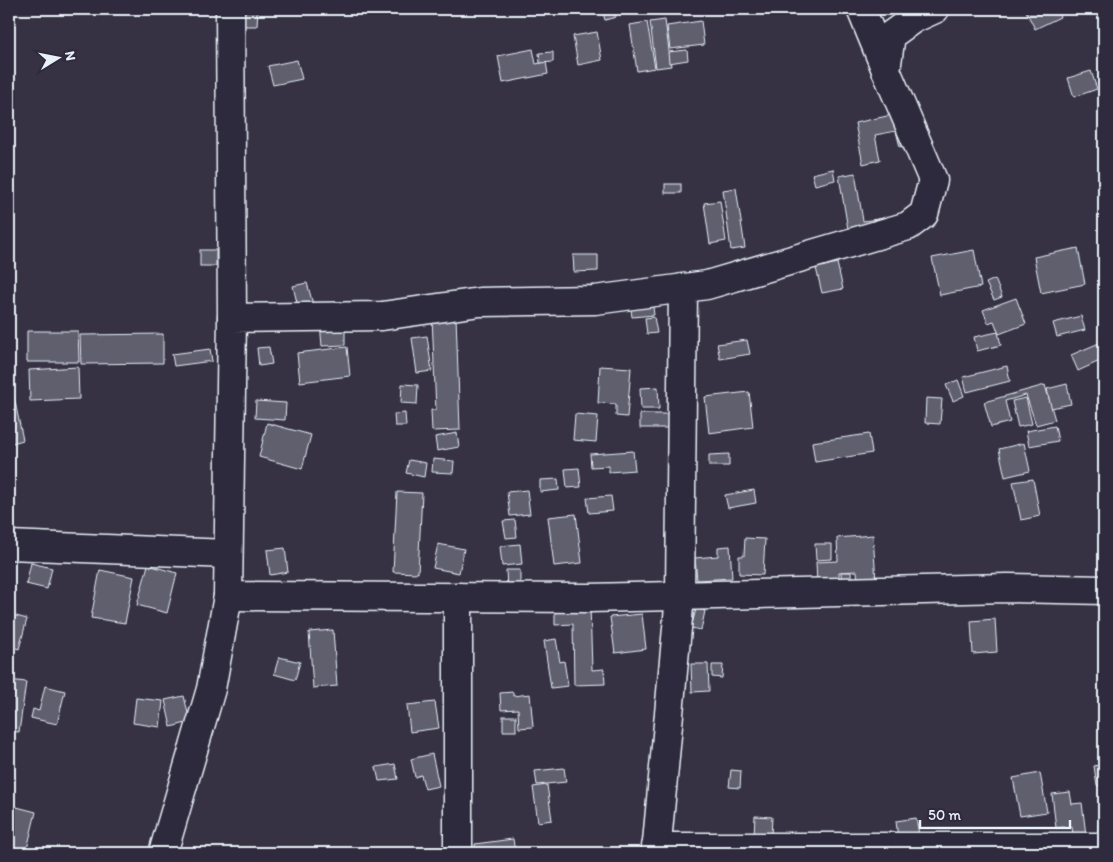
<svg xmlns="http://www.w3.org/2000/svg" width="1113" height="862" font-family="Itim,sans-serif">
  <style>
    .building { fill: #605e6e; stroke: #e8f1f8 }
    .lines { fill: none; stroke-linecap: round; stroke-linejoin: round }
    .minor-casing { stroke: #e8f1f8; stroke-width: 31 }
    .minor { stroke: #2f2a3d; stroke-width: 28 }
  </style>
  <rect width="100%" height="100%" fill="#363244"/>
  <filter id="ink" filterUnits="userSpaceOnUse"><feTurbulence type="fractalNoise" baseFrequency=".02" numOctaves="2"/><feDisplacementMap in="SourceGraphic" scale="10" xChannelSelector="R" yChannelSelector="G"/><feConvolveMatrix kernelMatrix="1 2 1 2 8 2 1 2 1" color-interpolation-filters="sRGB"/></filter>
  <g filter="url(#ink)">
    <g class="building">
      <path d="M239 9H258L257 26H238Z"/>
      <path d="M602 9H614L616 17 605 20Z"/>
      <path d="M1025 9H1056L1060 17 1035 29Z"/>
      <path d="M665 20 671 66 656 68 650 22Z"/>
      <path d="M701 21 704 45 670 49 667 26Z"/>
      <path d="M647 22 655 68 637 71 630 25Z"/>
      <path d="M597 32 602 60 578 65 573 36Z"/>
      <path d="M533 49 536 64 546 62 548 74 503 83 498 56Z"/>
      <path d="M687 50 688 60 669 63 668 52Z"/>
      <path d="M553 52V62L540 63 539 53Z"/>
      <path d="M297 60 302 79 273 85 268 66Z"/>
      <path d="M1091 71 1097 89 1074 97 1068 78Z"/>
      <path d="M910 111 916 143 900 147 896 131 875 135 880 160 863 164 855 123Z"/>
      <path d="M833 169 835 180 815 185 812 174Z"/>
      <path d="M855 173 863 221 885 218 886 229 849 235 839 176Z"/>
      <rect x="665" y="184" width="16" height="9"/>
      <path d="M736 188 745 248 731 250 723 190Z"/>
      <path d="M720 201 726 241 710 244 704 203Z"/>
      <path d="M1078 248 1085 284 1041 293 1034 257Z"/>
      <rect x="200" y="250" width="16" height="16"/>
      <path d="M974 250 981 287 940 295 932 258Z"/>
      <rect x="9" y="255" width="5" height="12"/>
      <path d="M573 255H598V271L574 272Z"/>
      <path d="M837 263 843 289 822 293 816 268Z"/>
      <path d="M995 279 1002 297 994 300 986 283Z"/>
      <path d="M307 283 313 304 298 307 293 286Z"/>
      <path d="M651 291 654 315 632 317 629 293Z"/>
      <path d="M1016 298 1026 324 999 334 994 321 988 323 983 310Z"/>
      <path d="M456 316 460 430 432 431 431 410H436L432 317Z"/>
      <path d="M1081 316 1085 330 1057 337 1053 323Z"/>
      <path d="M654 317 657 333 647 334 645 318Z"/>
      <path d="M345 322V345L322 346 320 323Z"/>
      <path d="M27 331H78L79 362H27Z"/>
      <path d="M998 332 1001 345 977 351 974 337Z"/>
      <path d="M163 334V363L81 364 80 335Z"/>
      <path d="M427 336 432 371 417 373 412 338Z"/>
      <path d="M747 340 750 354 720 359 717 344Z"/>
      <path d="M1104 341V359L1078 371 1071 355Z"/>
      <path d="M269 347 272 364 259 366 257 348Z"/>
      <path d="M347 347 350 376 300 382 297 353Z"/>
      <path d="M210 349 212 361 174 366 172 354Z"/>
      <path d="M600 366 631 368 627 417 616 416V404L598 403Z"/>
      <path d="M1007 366 1010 381 967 392 963 377Z"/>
      <path d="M78 367 79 399 30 401 29 370Z"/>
      <path d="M958 380 964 396 953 401 946 385Z"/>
      <path d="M11 383 23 440 9 444V384Z"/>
      <path d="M402 384 418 385 417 404 401 403Z"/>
      <path d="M1067 384 1071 404 1051 408 1047 389Z"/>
      <path d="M1045 385 1055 420 1036 425 1026 395 1005 401 1010 422 991 427 984 402Z"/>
      <path d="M658 387 659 409H641L640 388Z"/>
      <path d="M749 392 753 427 709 433 705 397Z"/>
      <path d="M926 398 942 399 940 424 925 423Z"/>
      <path d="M1026 398 1032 424 1018 427 1012 401Z"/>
      <path d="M256 401 286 403 285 420 255 418Z"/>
      <path d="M405 413 406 426H395L394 414Z"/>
      <path d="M575 414 598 416 596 442 573 440Z"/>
      <rect x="640" y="414" width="46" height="14"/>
      <path d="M267 423 311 435 302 469 259 457Z"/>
      <path d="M1055 426 1058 441 1029 446 1026 431Z"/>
      <path d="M457 433 459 447 437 451 435 437Z"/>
      <path d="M869 434 872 453 815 462 812 442Z"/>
      <path d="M1024 443 1030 471 1005 477 999 449Z"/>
      <path d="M633 451 635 470 609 472V466L591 467 590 454Z"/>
      <path d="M729 454V466H709V455Z"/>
      <path d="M433 459 454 461 453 473 432 472Z"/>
      <path d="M409 460 426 463 424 477 406 473Z"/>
      <path d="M579 468 581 487 567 488 565 469Z"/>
      <path d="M558 479 559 490 540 492V480Z"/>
      <path d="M1033 479 1040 516 1021 520 1013 482Z"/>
      <path d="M527 490 530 514 510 516 507 492Z"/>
      <path d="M754 490 756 503 728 508 725 495Z"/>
      <path d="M397 492 422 493 418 573 393 572Z"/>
      <path d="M611 496 613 511 589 513 587 498Z"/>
      <path d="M576 514 582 563 554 566 548 517Z"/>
      <path d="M515 520 517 537 506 538 503 521Z"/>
      <path d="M873 535 876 582 858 583 857 571 839 572V584L817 585 816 562 838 561 837 538Z"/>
      <path d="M745 538 765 539 763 575 739 574V556H744Z"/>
      <path d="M438 544 464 549 459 573 433 568Z"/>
      <path d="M520 544 522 564 502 566 500 546Z"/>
      <path d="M815 544H832V559L816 560Z"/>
      <path d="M730 546 732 578 697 580 695 558 718 556V547Z"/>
      <path d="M285 548 288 572 270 575 267 550Z"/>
      <path d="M31 563 52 568 47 589 26 584Z"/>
      <path d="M148 565 177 573 167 613 137 605Z"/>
      <path d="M100 570 134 577 125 623 91 618Z"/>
      <path d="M506 570H520V588L507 589Z"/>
      <path d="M841 572H851L852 590H842Z"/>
      <path d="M590 605 592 670 604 669 605 684 574 685 573 624 555 625V606Z"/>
      <path d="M696 609 705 611 701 630 691 628Z"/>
      <path d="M9 614 27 619 19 649 10 646 14 632 9 631Z"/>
      <path d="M642 614 646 649 615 653 610 617Z"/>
      <path d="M995 619 997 652 973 654 971 621Z"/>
      <path d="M333 630 337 686 313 688 309 632Z"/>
      <path d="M556 639 560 662 564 661 568 686 551 688 544 641Z"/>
      <path d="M279 657 300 662 295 680 274 674Z"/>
      <path d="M691 664H708L709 691 692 692Z"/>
      <path d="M712 665H723L722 678 712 677Z"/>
      <path d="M9 680 26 682 19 732 9 731Z"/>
      <path d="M45 686 65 691 57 724 31 718 33 709 39 711Z"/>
      <path d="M513 692V696L530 694 533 727 519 728 518 709 501 710 500 693Z"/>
      <path d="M184 696 190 722 171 727 165 700Z"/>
      <path d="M136 698 163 701 160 727 133 723Z"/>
      <path d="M435 702 439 728 410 732 407 705Z"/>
      <rect x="503" y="716" width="13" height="15"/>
      <path d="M432 754 439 786 425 789 421 775 415 777 411 759Z"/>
      <path d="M395 764 398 779 379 781 376 767Z"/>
      <path d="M1104 764V784L1097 786 1094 766Z"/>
      <path d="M564 768 566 782 537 785 535 771Z"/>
      <path d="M731 770 741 771 740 788 729 787Z"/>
      <path d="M1040 773 1047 812 1020 816 1013 778Z"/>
      <path d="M547 785 552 820 538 822 533 787Z"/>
      <path d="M1100 789H1104V833H1098Z"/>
      <path d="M1070 792 1072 804 1082 803 1086 835 1073 837 1072 826 1056 828 1052 794Z"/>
      <path d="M9 805 36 812 26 853H9Z"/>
      <path d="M755 816 772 817 771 836 754 835Z"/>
      <path d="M916 818 919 835 898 838 896 821Z"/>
      <path d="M513 839 515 853H476L475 844Z"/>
    </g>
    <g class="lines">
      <g class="minor-casing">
        <g id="minor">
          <path d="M230 9 232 318"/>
          <path d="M861 9 886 70"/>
          <path d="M935 9 913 19 891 35 886 70 933 180 924 214 908 226 707 285 595 300 480 302 382 316 232 318 228 596 589 598 1007 588 1104 590"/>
          <path d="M9 545 228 554"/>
          <path d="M458 597V853"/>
          <path d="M656 847H1104"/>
          <path d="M163 853 211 689 228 596"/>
          <path d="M656 853 680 596 683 288"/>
        </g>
      </g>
      <use href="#minor" class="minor"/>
    </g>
  </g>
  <rect width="1113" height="862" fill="none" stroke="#2f2a3d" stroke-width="30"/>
  <rect x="15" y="15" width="1083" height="832" fill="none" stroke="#e8f1f8" stroke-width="2" filter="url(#ink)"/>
  <g transform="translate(58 58) rotate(80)" stroke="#2f2a3d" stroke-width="4" paint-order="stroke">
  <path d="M0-4L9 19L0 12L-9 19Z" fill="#e8f1f8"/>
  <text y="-8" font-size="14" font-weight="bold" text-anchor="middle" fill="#e8f1f8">N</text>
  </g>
  <path d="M920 820v8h150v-8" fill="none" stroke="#e8f1f8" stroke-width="2.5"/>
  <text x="928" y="820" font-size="15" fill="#e8f1f8" stroke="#2f2a3d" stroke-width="4" paint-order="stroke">50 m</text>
</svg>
